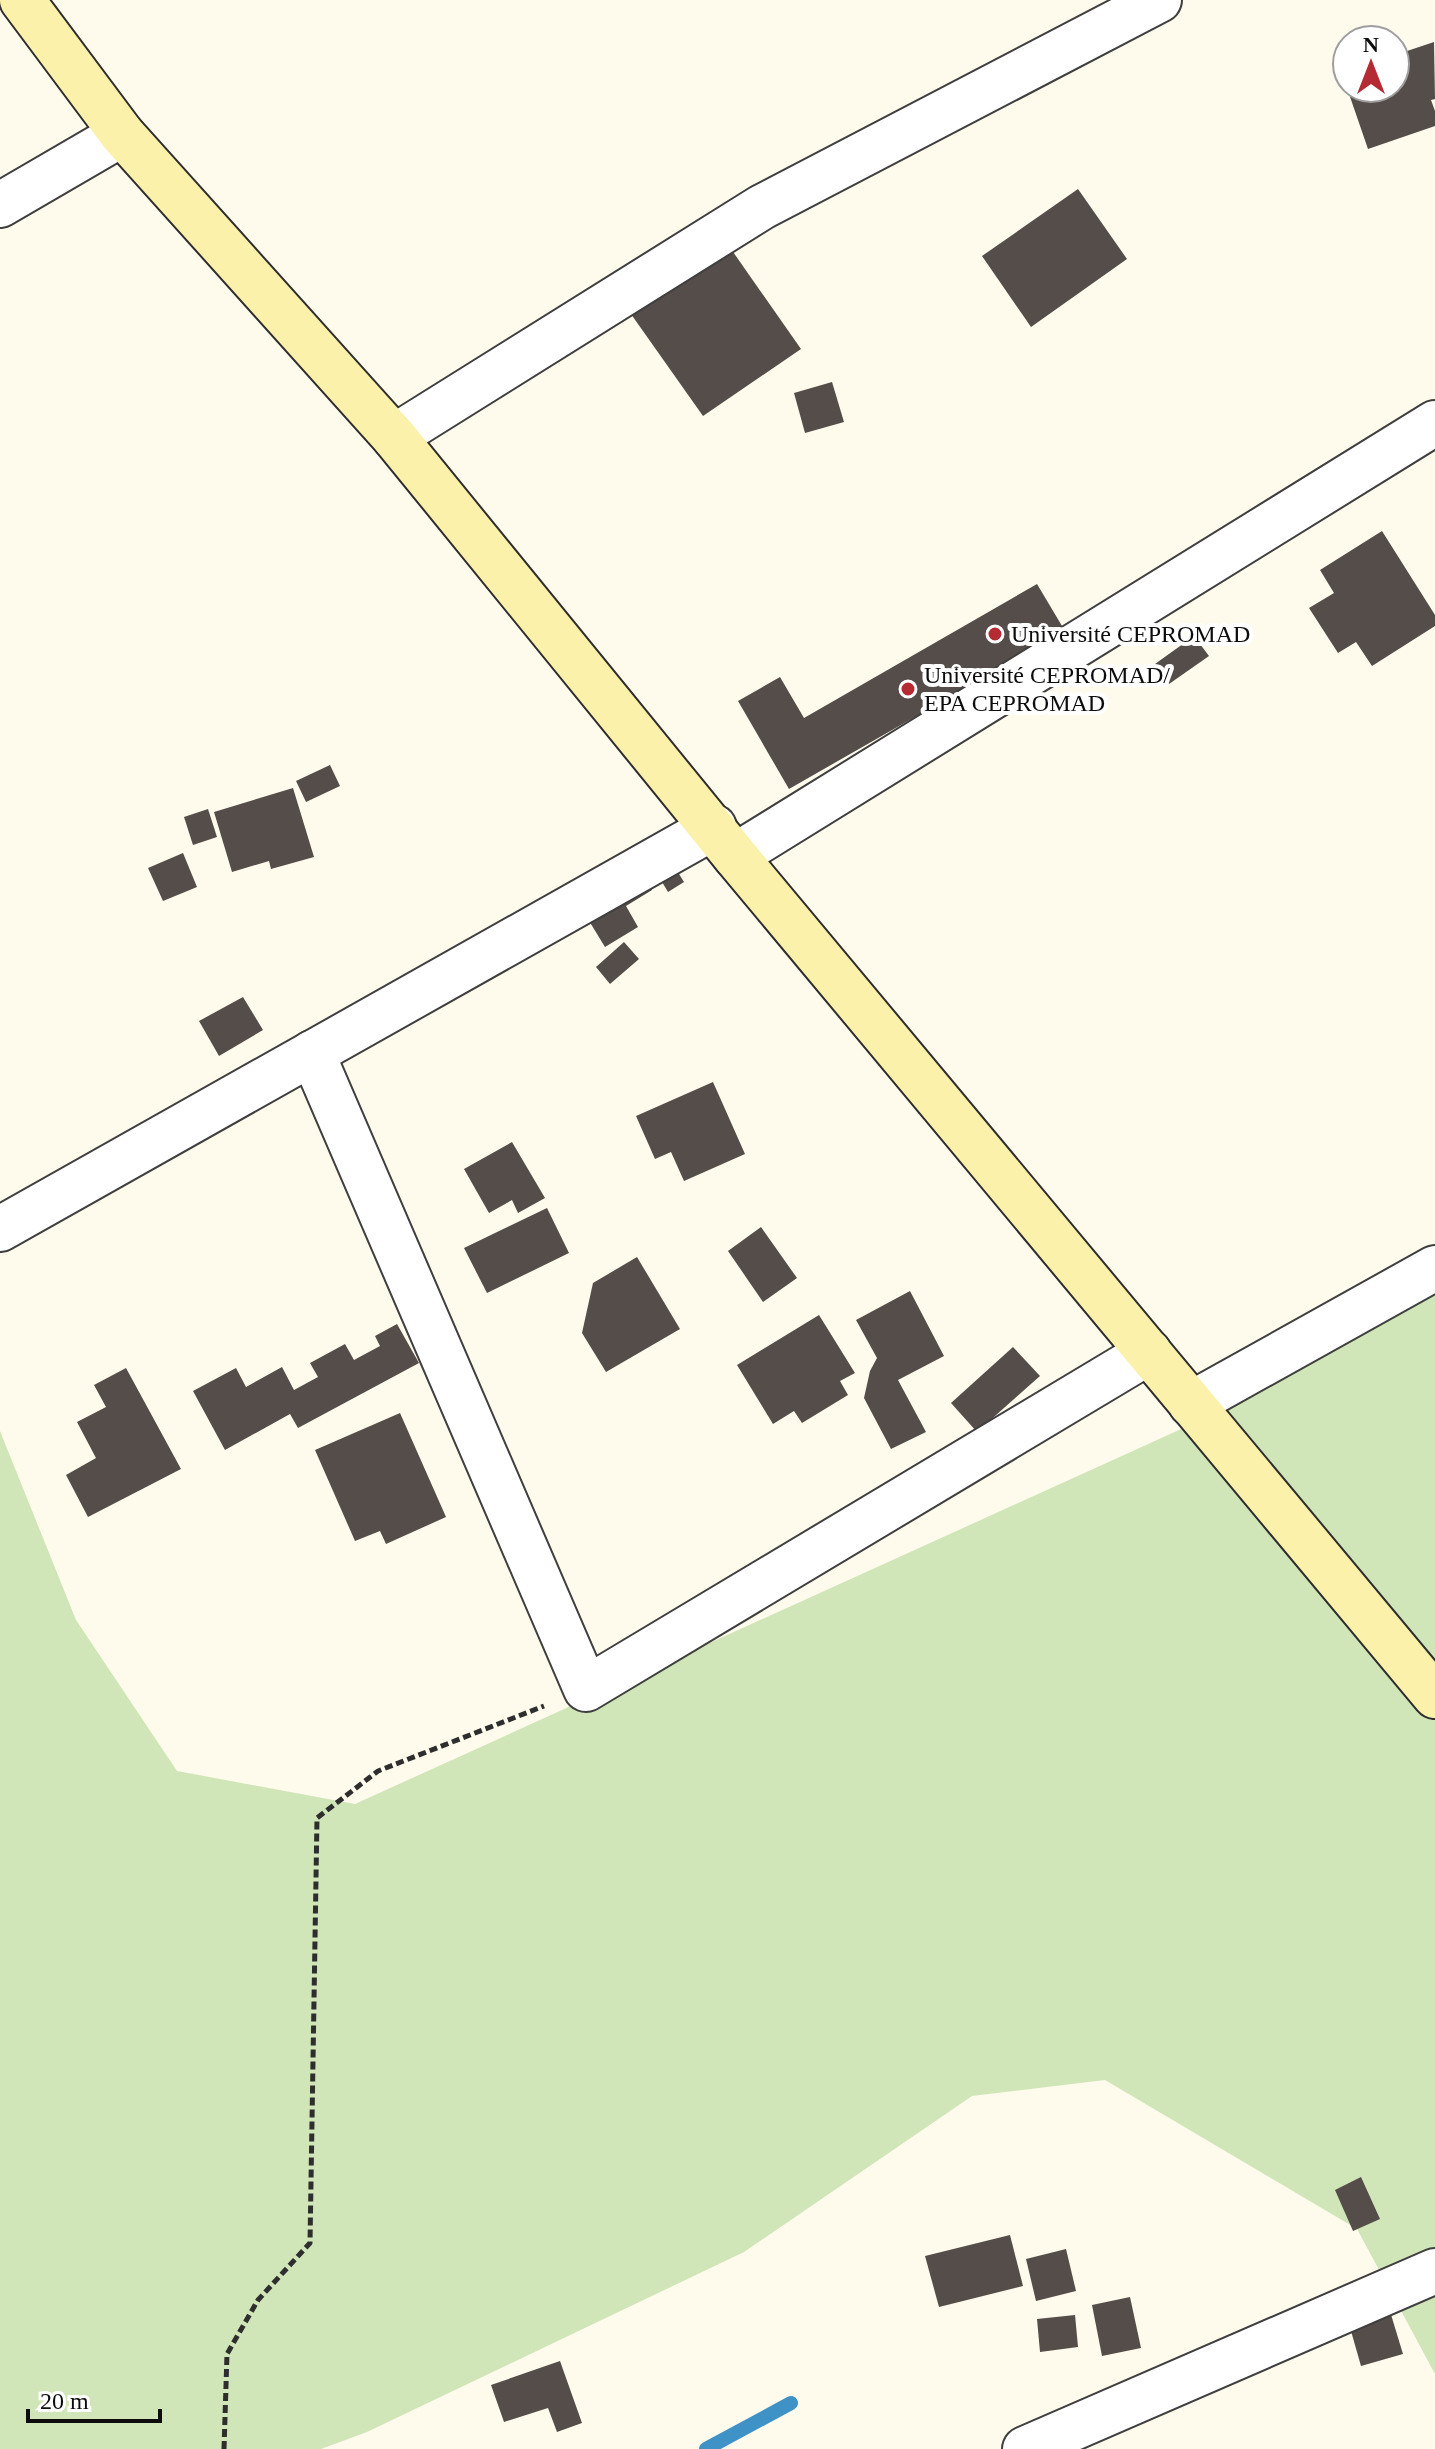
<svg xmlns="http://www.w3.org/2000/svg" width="1435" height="2449" font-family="Georgia,serif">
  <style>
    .green { fill: #d1e6b8 }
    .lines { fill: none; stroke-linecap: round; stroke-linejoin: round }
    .stream { stroke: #3e92c6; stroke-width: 14 }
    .building { fill: #544d49 }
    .street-casing { stroke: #3f3f3f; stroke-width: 48 }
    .secondary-casing { stroke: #2e2e2e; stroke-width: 48 }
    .path { stroke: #2e2e2e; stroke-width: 5; stroke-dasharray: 8 4; stroke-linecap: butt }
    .street { stroke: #fff; stroke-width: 44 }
    .secondary { stroke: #fbf1aa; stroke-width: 44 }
    .poi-dot { fill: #b52b34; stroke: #fff; stroke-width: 3 }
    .labels { text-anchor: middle; stroke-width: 8; stroke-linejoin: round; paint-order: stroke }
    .poi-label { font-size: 24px; fill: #0c0c0c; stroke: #fff; text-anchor: start }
  </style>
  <rect width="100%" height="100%" fill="#fefaec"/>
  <path class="green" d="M1435 1294V2374L1357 2229 1105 2080 972 2096 744 2252 367 2432 321 2449H0V1431L76 1620 177 1771 355 1804 1179 1430Z"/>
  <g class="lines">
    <path class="stream" d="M706 2449 791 2403"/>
  </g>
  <g class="building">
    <path d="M1434 42 1435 99 1431 100 1435 111V126L1368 149 1347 88H1395V55Z"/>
    <path d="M1078 189 1127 259 1031 327 982 256Z"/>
    <path d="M724 239 801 349 703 416 626 307Z"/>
    <path d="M832 382 844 422 805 433 794 393Z"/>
    <path d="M1382 531 1435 615V626L1372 666 1356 642 1338 653 1309 608 1334 593 1320 570Z"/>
    <path d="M1037 584 1065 631 789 789 738 701 780 677 804 718Z"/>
    <path d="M1194 636 1209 656 1169 684 1155 664Z"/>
    <path d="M330 765 340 786 306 802 296 781Z"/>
    <path d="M293 788 314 857 271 869 269 861 232 872 214 812Z"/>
    <path d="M208 809 217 837 193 845 184 817Z"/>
    <path d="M183 853 197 887 163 901 148 868Z"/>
    <path d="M632 857 652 890 626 906 638 927 605 947 572 893Z"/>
    <path d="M671 861 684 882 668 892 655 870Z"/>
    <path d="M624 942 639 959 610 984 596 967Z"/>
    <path d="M243 997 263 1030 219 1056 199 1021Z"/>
    <path d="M713 1082 745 1154 684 1181 671 1152 655 1159 636 1116Z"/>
    <path d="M512 1142 545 1198 518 1213 512 1200 489 1213 464 1169Z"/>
    <path d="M547 1208 569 1253 487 1293 464 1248Z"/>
    <path d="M761 1227 797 1278 763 1302 728 1251Z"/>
    <path d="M637 1257 680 1329 606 1372 582 1333 593 1283Z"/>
    <path d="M910 1291 944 1356 898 1380 926 1432 891 1449 864 1398 870 1371 877 1358 856 1320Z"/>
    <path d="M819 1315 855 1373 840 1381 848 1395 802 1423 794 1411 773 1424 737 1365Z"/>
    <path d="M397 1324 419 1363 298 1428 290 1414 225 1450 193 1391 236 1368 246 1387 282 1367 294 1390 318 1377 310 1363 345 1344 354 1360 380 1346 375 1336Z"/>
    <path d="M1013 1347 1040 1376 977 1432 951 1403Z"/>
    <path d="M126 1368 181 1469 88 1517 66 1475 96 1458 77 1422 106 1407 94 1385Z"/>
    <path d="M400 1413 446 1517 386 1544 380 1531 355 1541 315 1450Z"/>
    <path d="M1361 2177 1380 2219 1353 2231 1335 2190Z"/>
    <path d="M1010 2235 1023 2286 939 2307 925 2256Z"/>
    <path d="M1066 2249 1076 2291 1036 2301 1026 2259Z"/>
    <path d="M1382 2285 1403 2354 1361 2366 1341 2296Z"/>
    <path d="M1130 2297 1141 2348 1102 2356 1092 2305Z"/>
    <path d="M1075 2315 1078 2347 1040 2352 1037 2319Z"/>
    <path d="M560 2361 582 2423 557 2432 548 2408 504 2422 491 2385Z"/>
  </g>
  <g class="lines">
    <g class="street-casing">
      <g id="street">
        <path d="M0 205 122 134"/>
        <path d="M394 437 762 207 1159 0"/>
        <path d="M735 856 1435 423"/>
        <path d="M312 1053 586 1689 1149 1352"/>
        <path d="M0 1229 714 827"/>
        <path d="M1191 1404 1435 1268"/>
        <path d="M1025 2449 1435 2271"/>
      </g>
    </g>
    <g class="secondary-casing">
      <path id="secondary" d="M22 0 122 134 394 437 735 856 1435 1696"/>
    </g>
    <path class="path" d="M224 2449 227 2354 258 2300 310 2243 317 1818 378 1771 544 1706"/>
    <use href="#street" class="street"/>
    <use href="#secondary" class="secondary"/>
  </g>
  <g class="poi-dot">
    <circle cx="995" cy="634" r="8"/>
    <circle cx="908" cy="689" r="8"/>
  </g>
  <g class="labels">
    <g class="poi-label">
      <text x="1011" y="642">Université CEPROMAD</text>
      <text x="924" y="683">Université CEPROMAD/<tspan x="924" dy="28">EPA CEPROMAD</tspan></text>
    </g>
  </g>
  <g transform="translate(1371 64)"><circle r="38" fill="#ffffff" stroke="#9e9e9e" stroke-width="2"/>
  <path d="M0-6L14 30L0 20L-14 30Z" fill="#b52b34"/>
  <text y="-12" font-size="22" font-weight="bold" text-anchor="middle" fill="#0c0c0c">N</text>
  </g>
  <path d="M28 2409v12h132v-12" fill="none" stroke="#0c0c0c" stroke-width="4"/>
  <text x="40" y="2409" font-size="24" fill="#0c0c0c" stroke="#ffffff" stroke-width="6" paint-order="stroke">20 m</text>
</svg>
